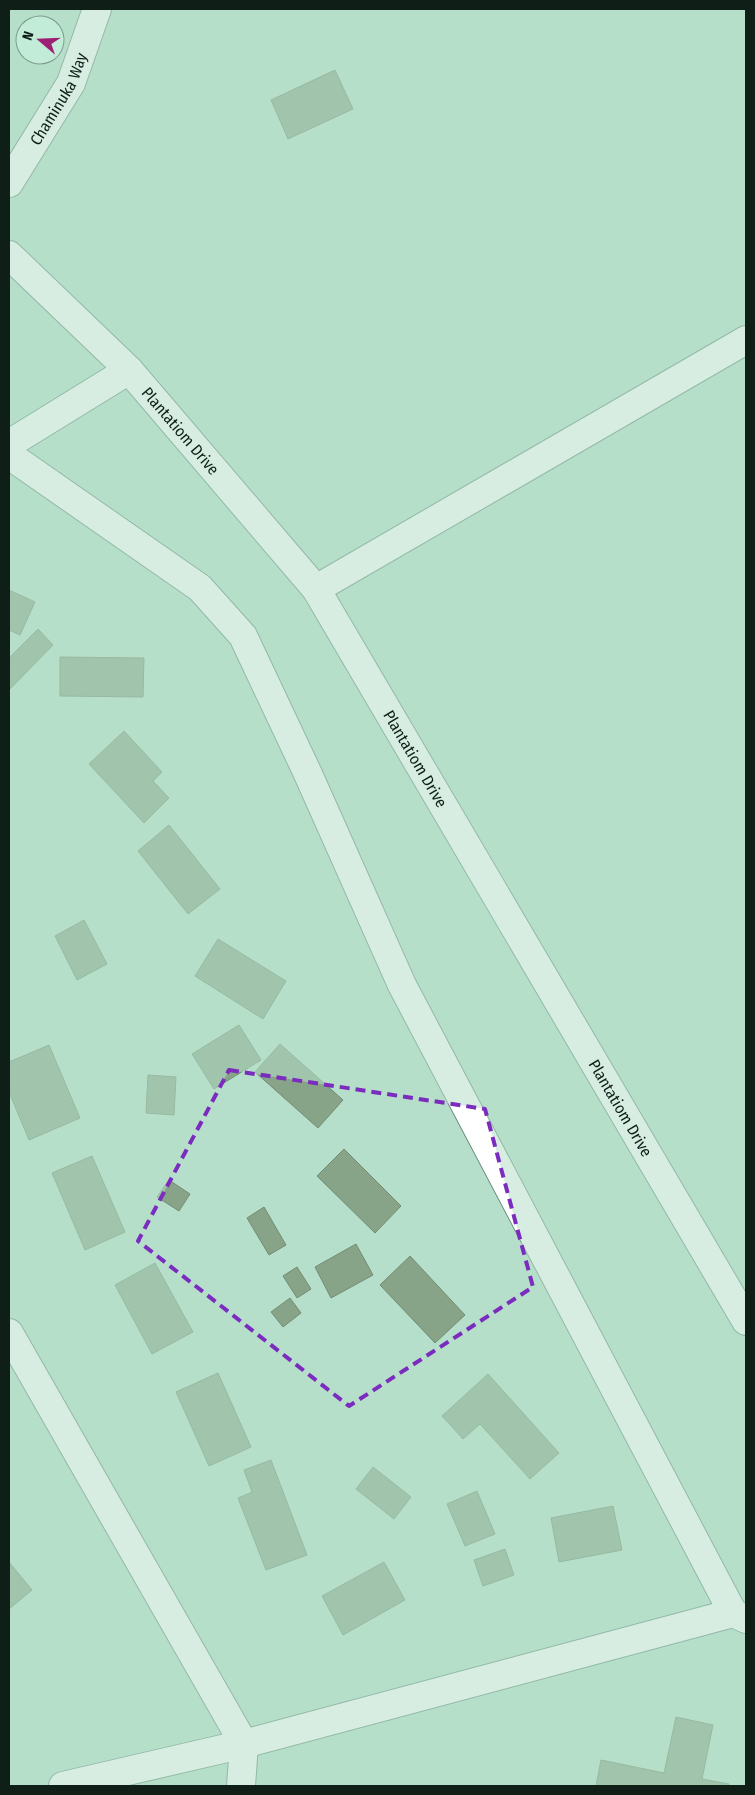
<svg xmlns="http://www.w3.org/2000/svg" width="755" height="1795" font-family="'Fira Sans Condensed',sans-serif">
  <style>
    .building { fill: #88a488; stroke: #728d72 }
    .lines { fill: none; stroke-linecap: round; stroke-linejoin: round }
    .minor-casing { stroke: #668c7b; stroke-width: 30 }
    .minor { stroke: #fff; stroke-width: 28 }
    .marked { fill: none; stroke: #7b2cbf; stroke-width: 4; stroke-dasharray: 10 6; stroke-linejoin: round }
    .labels { text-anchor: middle; stroke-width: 4; stroke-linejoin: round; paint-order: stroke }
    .street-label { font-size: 16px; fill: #0f1f18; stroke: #c3ecd8 }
  </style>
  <rect width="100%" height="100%" fill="#b6dfcb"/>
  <g class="building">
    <path d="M335 70 353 109 288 139 271 100Z"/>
    <path d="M9 590 35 602 20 635 9 630V631Z"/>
    <path d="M38 629 53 645 9 690V658Z"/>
    <path d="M60 657 144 658 143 697 60 696Z"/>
    <path d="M124 731 162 772 153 781 169 798 144 823 89 764Z"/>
    <path d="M169 825 220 889 188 914 138 851Z"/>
    <path d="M84 920 107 964 77 980 55 936Z"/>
    <path d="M218 939 286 981 263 1019 195 976Z"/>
    <path d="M239 1025 261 1060 214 1089 192 1054Z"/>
    <path d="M280 1044 343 1100 318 1128 255 1072Z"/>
    <path d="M49 1045 80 1118 29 1140 9 1092V1062Z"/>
    <path d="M148 1075 176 1077 174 1115 146 1113Z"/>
    <path d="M344 1149 401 1206 375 1233 317 1176Z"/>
    <path d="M92 1156 125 1232 85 1250 52 1173Z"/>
    <path d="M169 1180 190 1194 179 1211 157 1197Z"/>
    <path d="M264 1207 286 1245 269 1255 247 1218Z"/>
    <path d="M356 1244 373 1275 331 1298 315 1267Z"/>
    <path d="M410 1256 465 1315 435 1343 380 1285Z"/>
    <path d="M155 1263 193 1332 152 1354 115 1285Z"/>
    <path d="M297 1267 311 1289 297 1298 283 1276Z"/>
    <path d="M290 1298 301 1313 283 1327 271 1312Z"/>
    <path d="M218 1373 251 1447 209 1466 176 1392Z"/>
    <path d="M488 1374 559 1453 530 1479 480 1424 463 1439 442 1416Z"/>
    <path d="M271 1460 307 1555 266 1570 238 1498 252 1492 244 1470Z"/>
    <path d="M373 1467 411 1497 394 1519 356 1489Z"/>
    <path d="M477 1491 495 1534 465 1546 447 1504Z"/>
    <path d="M613 1506 622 1550 559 1562 551 1518Z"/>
    <path d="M505 1549 514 1575 483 1586 474 1560Z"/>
    <path d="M9 1562 32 1590 9 1609Z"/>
    <path d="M384 1562 405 1600 343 1635 322 1596Z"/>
    <path d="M676 1717 713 1725 702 1779 729 1784 728 1786H596L601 1760 664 1773Z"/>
  </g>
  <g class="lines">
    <g class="minor-casing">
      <g id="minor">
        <path id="s1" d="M9 183 71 83 97 9"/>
        <path id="s2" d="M9 255 129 370 316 589 746 1321"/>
        <path d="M9 444 129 370"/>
        <path d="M9 455 200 588 243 636 308 774 402 985 733 1613 746 1619"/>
        <path d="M316 589 746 340"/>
        <path d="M9 1333 244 1744 241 1786"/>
        <path d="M63 1786 244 1744 733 1613"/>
      </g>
    </g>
    <use href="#minor" class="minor"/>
  </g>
  <path d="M0 0H755V1795H0ZM229 1070 485 1109 533 1287 349 1406 138 1241Z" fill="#b6dfcb" fill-opacity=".55" fill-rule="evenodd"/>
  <path class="marked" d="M229 1070 485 1109 533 1287 349 1406 138 1241Z"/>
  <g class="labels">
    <g class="street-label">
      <text dy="6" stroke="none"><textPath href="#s1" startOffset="98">Chaminuka Way</textPath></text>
      <text dy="6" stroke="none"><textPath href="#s2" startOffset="246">Plantatiom Drive</textPath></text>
      <text dy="6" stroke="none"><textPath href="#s2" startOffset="651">Plantatiom Drive</textPath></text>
      <text dy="6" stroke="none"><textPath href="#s2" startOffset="1056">Plantatiom Drive</textPath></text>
    </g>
  </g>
  <rect width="755" height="1795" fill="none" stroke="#0f1f18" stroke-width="20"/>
  <g transform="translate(40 40) rotate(289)"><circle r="24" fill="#c3ecd8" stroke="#7b9a8b"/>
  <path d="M0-4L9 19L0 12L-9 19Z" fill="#9d2075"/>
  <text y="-8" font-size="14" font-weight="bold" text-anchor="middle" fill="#0f1f18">N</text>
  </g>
</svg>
